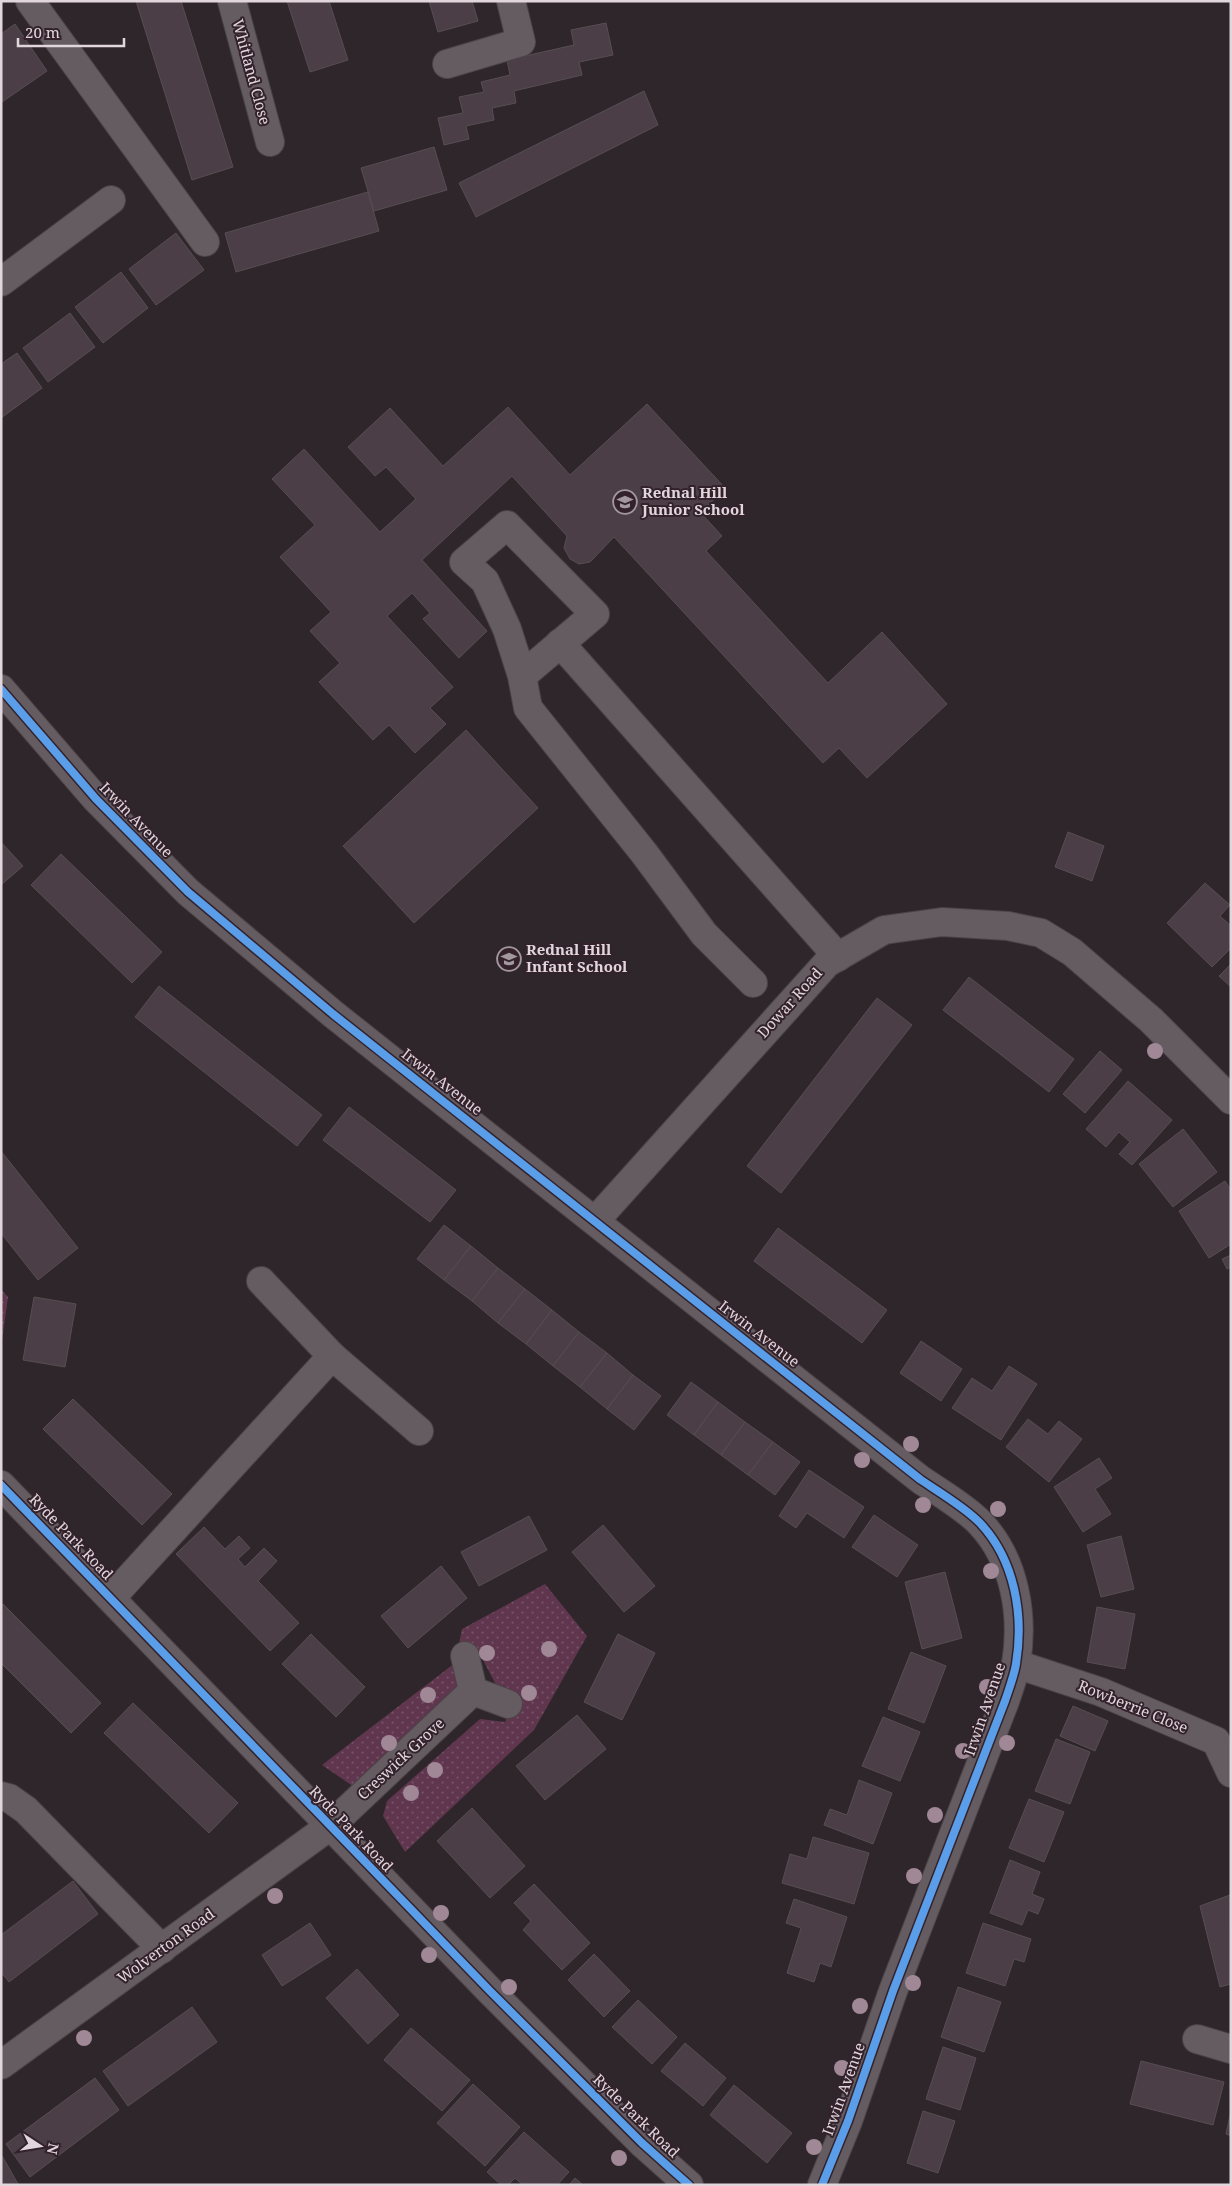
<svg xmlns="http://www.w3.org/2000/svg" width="1232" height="2186" font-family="'Noto Serif',serif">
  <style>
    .grass { fill: url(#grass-dots) }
    .building { fill: #4c3e46; stroke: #564e52 }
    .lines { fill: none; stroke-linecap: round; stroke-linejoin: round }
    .minor-casing { stroke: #4b4348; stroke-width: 30 }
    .minor { stroke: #645c60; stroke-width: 28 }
    .cycleway-casing { stroke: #33222c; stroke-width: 11 }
    .cycleway { stroke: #5a9eea; stroke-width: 8 }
    .tree { fill: #a18896 }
    .labels { text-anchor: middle; stroke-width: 4; stroke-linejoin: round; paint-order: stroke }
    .street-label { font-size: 15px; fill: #e1d6dc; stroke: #33222c }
    .poi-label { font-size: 15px; font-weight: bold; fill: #e1d6dc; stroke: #33222c; text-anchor: start }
  </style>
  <defs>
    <pattern id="grass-dots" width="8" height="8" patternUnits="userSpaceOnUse" patternTransform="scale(1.25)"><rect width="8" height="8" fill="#5f364e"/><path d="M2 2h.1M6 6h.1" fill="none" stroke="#765267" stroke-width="1.8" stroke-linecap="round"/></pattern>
  </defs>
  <rect width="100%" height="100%" fill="#2f262b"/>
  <g class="grass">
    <path d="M1 1289 8 1297 1 1348Z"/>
    <path d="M545 1584 587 1636 534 1730 405 1852 383 1816 387 1801 480 1719 505 1722 515 1697 495 1683 482 1658 459 1675 460 1692 357 1789 322 1765 455 1663 462 1629Z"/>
  </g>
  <g class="building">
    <path d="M136 1H181L233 167 192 180Z"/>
    <path d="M287 1H329L348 60 310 72Z"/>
    <path d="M429 1H472L478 21 438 32Z"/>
    <path d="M606 23 613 55 579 62 582 75 514 91 516 103 492 108 494 120 466 126 469 139 444 145 438 118 463 113 459 97 484 92 481 82 510 75 507 60 574 45 571 30Z"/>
    <path d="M15 24 47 71 2 102 1 34Z"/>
    <path d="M644 91 658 125 476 217 459 183Z"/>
    <path d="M434 147 447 190 374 211 361 168Z"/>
    <path d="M368 192 379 231 236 272 225 233Z"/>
    <path d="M176 233 204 270 156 305 129 269Z"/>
    <path d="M121 272 148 308 103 343 75 307Z"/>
    <path d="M70 313 95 347 48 382 23 348Z"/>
    <path d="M17 353 42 388 1 418V364Z"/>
    <path d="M647 404 726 489 700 512 722 536 706 551 828 683 882 632 947 704 867 778 839 748 823 763 614 537 590 562 579 564 570 559 564 548 567 536 512 476 422 560 487 631 459 658 423 619 430 613 412 593 387 616 453 687 430 708 446 724 415 753 389 725 373 740 319 682 340 663 310 631 331 612 280 557 315 525 272 479 304 449 380 532 416 499 386 467 375 476 348 447 390 408 443 466 508 407 570 475Z"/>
    <path d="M466 730 538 808 414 923 343 846Z"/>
    <path d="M1068 832 1104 846 1092 881 1055 867Z"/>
    <path d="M1 842 23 866 1 885Z"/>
    <path d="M61 854 162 952 132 983 31 885Z"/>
    <path d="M1205 883 1230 905 1220 916 1231 926V948L1212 967 1167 923Z"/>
    <path d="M1231 964V987L1219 976Z"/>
    <path d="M969 977 1074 1059 1049 1092 943 1010Z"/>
    <path d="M159 986 322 1115 297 1146 135 1017Z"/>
    <path d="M877 998 912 1025 781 1193 747 1166Z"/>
    <path d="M1100 1051 1122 1070 1085 1113 1063 1094Z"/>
    <path d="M1128 1081 1172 1120 1132 1165 1119 1154 1130 1142 1119 1132 1106 1147 1086 1129Z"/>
    <path d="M349 1107 456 1190 430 1222 323 1140Z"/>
    <path d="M1183 1129 1217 1172 1173 1207 1139 1164Z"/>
    <path d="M1 1151 78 1248 38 1280 1 1233Z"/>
    <path d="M1225 1181 1231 1190V1244L1209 1258 1179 1211Z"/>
    <path d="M444 1225 471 1246 444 1280 417 1259Z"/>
    <path d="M778 1228 887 1310 862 1343 754 1261Z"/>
    <path d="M471 1246 498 1268 472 1301 444 1280Z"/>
    <path d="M1231 1255V1267L1227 1269 1222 1259Z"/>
    <path d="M498 1268 525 1289 498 1323 472 1301Z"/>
    <path d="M525 1289 552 1310 526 1344 498 1323Z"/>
    <path d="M34 1297 76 1304 65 1367 23 1360Z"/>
    <path d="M552 1310 579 1332 553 1366 526 1344Z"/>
    <path d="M579 1332 607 1353 580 1387 553 1366Z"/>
    <path d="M921 1341 962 1369 941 1401 900 1373Z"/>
    <path d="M607 1353 633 1375 607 1409 580 1387Z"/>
    <path d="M1009 1366 1037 1384 1001 1440 952 1408 972 1378 992 1391Z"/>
    <path d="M633 1375 661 1396 634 1430 607 1409Z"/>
    <path d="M691 1382 718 1402 694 1435 667 1415Z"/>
    <path d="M73 1399 172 1494 142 1525 43 1429Z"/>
    <path d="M718 1402 745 1422 721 1455 694 1435Z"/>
    <path d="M1028 1419 1048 1434 1059 1421 1082 1439 1049 1482 1006 1447Z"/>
    <path d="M745 1422 773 1442 748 1475 721 1455Z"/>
    <path d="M773 1442 800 1462 775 1495 748 1475Z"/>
    <path d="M1099 1458 1112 1478 1095 1489 1111 1514 1083 1532 1054 1487Z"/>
    <path d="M809 1470 864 1507 844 1538 807 1513 796 1528 779 1516Z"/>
    <path d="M874 1515 918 1545 897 1577 852 1547Z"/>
    <path d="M529 1516 547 1550 479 1586 461 1552Z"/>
    <path d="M603 1525 655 1586 624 1612 572 1552Z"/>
    <path d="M204 1527 225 1549 239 1536 250 1548 238 1559 245 1567 264 1548 277 1561 258 1581 299 1623 270 1651 176 1554Z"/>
    <path d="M1121 1536 1134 1589 1101 1597 1087 1545Z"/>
    <path d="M441 1566 467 1598 408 1648 381 1616Z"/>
    <path d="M945 1572 962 1638 922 1649 905 1582Z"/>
    <path d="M3 1604 101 1703 71 1733 1 1663V1606Z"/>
    <path d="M1097 1607 1135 1614 1125 1669 1087 1662Z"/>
    <path d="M311 1634 365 1687 336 1717 282 1664Z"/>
    <path d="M618 1634 655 1653 622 1720 584 1702Z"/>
    <path d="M911 1652 946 1666 924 1723 888 1709Z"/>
    <path d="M133 1703 238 1803 209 1833 104 1733Z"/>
    <path d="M1073 1706 1108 1721 1095 1751 1060 1736Z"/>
    <path d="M577 1715 606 1749 545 1800 516 1766Z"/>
    <path d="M883 1717 920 1732 900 1781 862 1766Z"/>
    <path d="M1056 1739 1090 1752 1070 1804 1035 1791Z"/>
    <path d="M859 1780 892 1793 873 1844 824 1825 830 1809 847 1815Z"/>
    <path d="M1029 1799 1064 1812 1044 1862 1009 1848Z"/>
    <path d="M472 1808 525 1866 490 1898 437 1841Z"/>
    <path d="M813 1837 869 1853 854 1904 782 1883 790 1854 807 1859Z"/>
    <path d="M1010 1860 1040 1872 1032 1894 1044 1899 1038 1914 1028 1910 1022 1925 990 1913Z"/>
    <path d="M73 1881 98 1914 9 1982 1 1972V1935Z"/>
    <path d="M534 1884 590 1943 562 1970 523 1930 531 1921 514 1903Z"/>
    <path d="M1230 1895 1231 1984 1220 1987 1200 1906Z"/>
    <path d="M794 1899 847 1917 831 1967 820 1963 814 1982 787 1973 801 1928 786 1923Z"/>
    <path d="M310 1923 331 1955 282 1986 262 1955Z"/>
    <path d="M983 1923 1031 1939 1024 1962 1014 1959 1005 1986 966 1973Z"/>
    <path d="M594 1954 630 1991 604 2017 568 1980Z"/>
    <path d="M357 1969 399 2015 368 2044 326 1998Z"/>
    <path d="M958 1987 1001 2002 984 2052 941 2037Z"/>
    <path d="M638 2000 677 2037 652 2064 612 2027Z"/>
    <path d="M192 2007 217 2042 128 2106 103 2071Z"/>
    <path d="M411 2028 470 2080 442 2111 384 2060Z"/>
    <path d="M685 2043 726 2078 703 2106 661 2071Z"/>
    <path d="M943 2047 976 2058 960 2110 926 2099Z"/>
    <path d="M1141 2061 1224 2082 1213 2125 1130 2104Z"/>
    <path d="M95 2078 119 2110 30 2177 6 2144Z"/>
    <path d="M473 2084 520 2127 485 2166 437 2123Z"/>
    <path d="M734 2085 792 2133 767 2163 710 2115Z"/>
    <path d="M923 2111 955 2121 938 2173 907 2163Z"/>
    <path d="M1231 2111V2136L1226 2134Z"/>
    <path d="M524 2132 569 2172 557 2185H523L515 2178 508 2185H501L487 2172Z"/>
    <path d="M1 2154 18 2184 17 2185H1Z"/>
    <path d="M575 2178 583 2185H569Z"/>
  </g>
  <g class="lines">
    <g class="minor-casing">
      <g id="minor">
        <path d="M30 1 205 242"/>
        <path d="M232 1 270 142"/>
        <path d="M447 64 521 42 511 1"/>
        <path d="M1 282 111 200"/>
        <path d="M560 643 838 957"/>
        <path d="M522 676 595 614 507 525 464 562 485 581 507 629 522 676 528 708 644 853 704 934 753 983"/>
        <path d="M1 689 96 799 188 892 333 1014 921 1480C939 1492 966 1508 980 1523 1015 1560 1024 1615 1016 1664 1014 1676 1009 1689 1005 1701L893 1991 848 2121 822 2185"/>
        <path d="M595 1221 827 963 884 930 942 922 1008 926 1041 933 1072 952 1151 1020 1231 1100"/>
        <path d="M261 1281 332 1356 419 1431"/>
        <path d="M1 1485 490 1991 642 2143 689 2185"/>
        <path d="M111 1598 332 1356"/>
        <path d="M465 1656 473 1691 508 1704"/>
        <path d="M1016 1664 1101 1692 1216 1741 1231 1773"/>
        <path d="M1 1796 9 1798 26 1810 162 1949"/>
        <path d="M1197 2039 1231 2049"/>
        <path d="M1 2065 330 1826 473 1691"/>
      </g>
    </g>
    <use href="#minor" class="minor"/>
    <g class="cycleway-casing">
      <g id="cycleway">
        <path d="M1 689 96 799 188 892 333 1014 921 1480C939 1492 966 1508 980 1523 1015 1560 1024 1615 1016 1664 1014 1676 1009 1689 1005 1701L893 1991 848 2121 822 2185"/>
        <path d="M1 1485 490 1991 642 2143 689 2185"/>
      </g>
    </g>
    <use href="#cycleway" class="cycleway"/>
  </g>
  <g class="tree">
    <circle cx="1155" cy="1051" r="8"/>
    <circle cx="911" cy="1444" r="8"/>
    <circle cx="862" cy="1460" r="8"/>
    <circle cx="923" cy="1505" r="8"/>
    <circle cx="998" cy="1509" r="8"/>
    <circle cx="991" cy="1571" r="8"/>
    <circle cx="549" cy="1649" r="8"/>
    <circle cx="487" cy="1653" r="8"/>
    <circle cx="987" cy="1687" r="8"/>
    <circle cx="529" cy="1693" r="8"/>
    <circle cx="428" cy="1695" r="8"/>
    <circle cx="389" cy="1743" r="8"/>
    <circle cx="1007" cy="1743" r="8"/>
    <circle cx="963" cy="1751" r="8"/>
    <circle cx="435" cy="1770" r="8"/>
    <circle cx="411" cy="1793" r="8"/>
    <circle cx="935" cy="1815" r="8"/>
    <circle cx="914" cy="1876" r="8"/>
    <circle cx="275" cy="1896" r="8"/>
    <circle cx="441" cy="1913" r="8"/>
    <circle cx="429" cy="1955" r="8"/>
    <circle cx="913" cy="1983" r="8"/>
    <circle cx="509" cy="1987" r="8"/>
    <circle cx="860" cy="2006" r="8"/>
    <circle cx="84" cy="2038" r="8"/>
    <circle cx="842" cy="2068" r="8"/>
    <circle cx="814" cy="2147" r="8"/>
    <circle cx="619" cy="2158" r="8"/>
  </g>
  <defs>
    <g id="school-ring" transform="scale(1.25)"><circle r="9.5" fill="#33222c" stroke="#a3989e" stroke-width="1.5"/><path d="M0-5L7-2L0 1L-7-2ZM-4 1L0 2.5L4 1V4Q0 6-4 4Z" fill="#a3989e"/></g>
  </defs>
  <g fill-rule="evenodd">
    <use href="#school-ring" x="625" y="502"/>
    <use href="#school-ring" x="509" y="959"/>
  </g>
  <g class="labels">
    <g class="street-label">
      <text transform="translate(251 72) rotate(75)" y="5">Whitland Close</text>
      <text transform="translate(136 820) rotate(46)" y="5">Irwin Avenue</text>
      <text transform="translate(790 1003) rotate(-48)" y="5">Dowar Road</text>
      <text transform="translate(442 1082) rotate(38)" y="5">Irwin Avenue</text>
      <text transform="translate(759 1334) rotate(38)" y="5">Irwin Avenue</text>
      <text transform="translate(71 1537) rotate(46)" y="5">Ryde Park Road</text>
      <text transform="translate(1133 1707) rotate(22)" y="5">Rowberrie Close</text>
      <text transform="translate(985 1709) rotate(-71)" y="5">Irwin Avenue</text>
      <text transform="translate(401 1759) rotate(-43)" y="5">Creswick Grove</text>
      <text transform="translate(351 1829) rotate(46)" y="5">Ryde Park Road</text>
      <text transform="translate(166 1946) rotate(-36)" y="5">Wolverton Road</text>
      <text transform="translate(844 2089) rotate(-70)" y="5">Irwin Avenue</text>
      <text transform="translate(636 2116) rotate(44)" y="5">Ryde Park Road</text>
    </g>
    <g class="poi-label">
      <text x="642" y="498">Rednal Hill<tspan x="642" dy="17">Junior School</tspan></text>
      <text x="526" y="955">Rednal Hill<tspan x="526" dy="17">Infant School</tspan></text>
    </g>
  </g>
  <rect width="1232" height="2186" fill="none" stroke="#e1d6dc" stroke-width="5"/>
  <g transform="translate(40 2146) rotate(102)" stroke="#33222c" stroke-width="4" paint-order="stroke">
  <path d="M0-4L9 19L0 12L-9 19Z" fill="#e1d6dc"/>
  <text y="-8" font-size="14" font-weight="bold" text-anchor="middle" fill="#e1d6dc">N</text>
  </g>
  <path d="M18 38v8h106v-8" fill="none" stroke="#e1d6dc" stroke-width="2.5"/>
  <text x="25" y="38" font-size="15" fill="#e1d6dc" stroke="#33222c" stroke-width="4" paint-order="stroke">20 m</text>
</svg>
